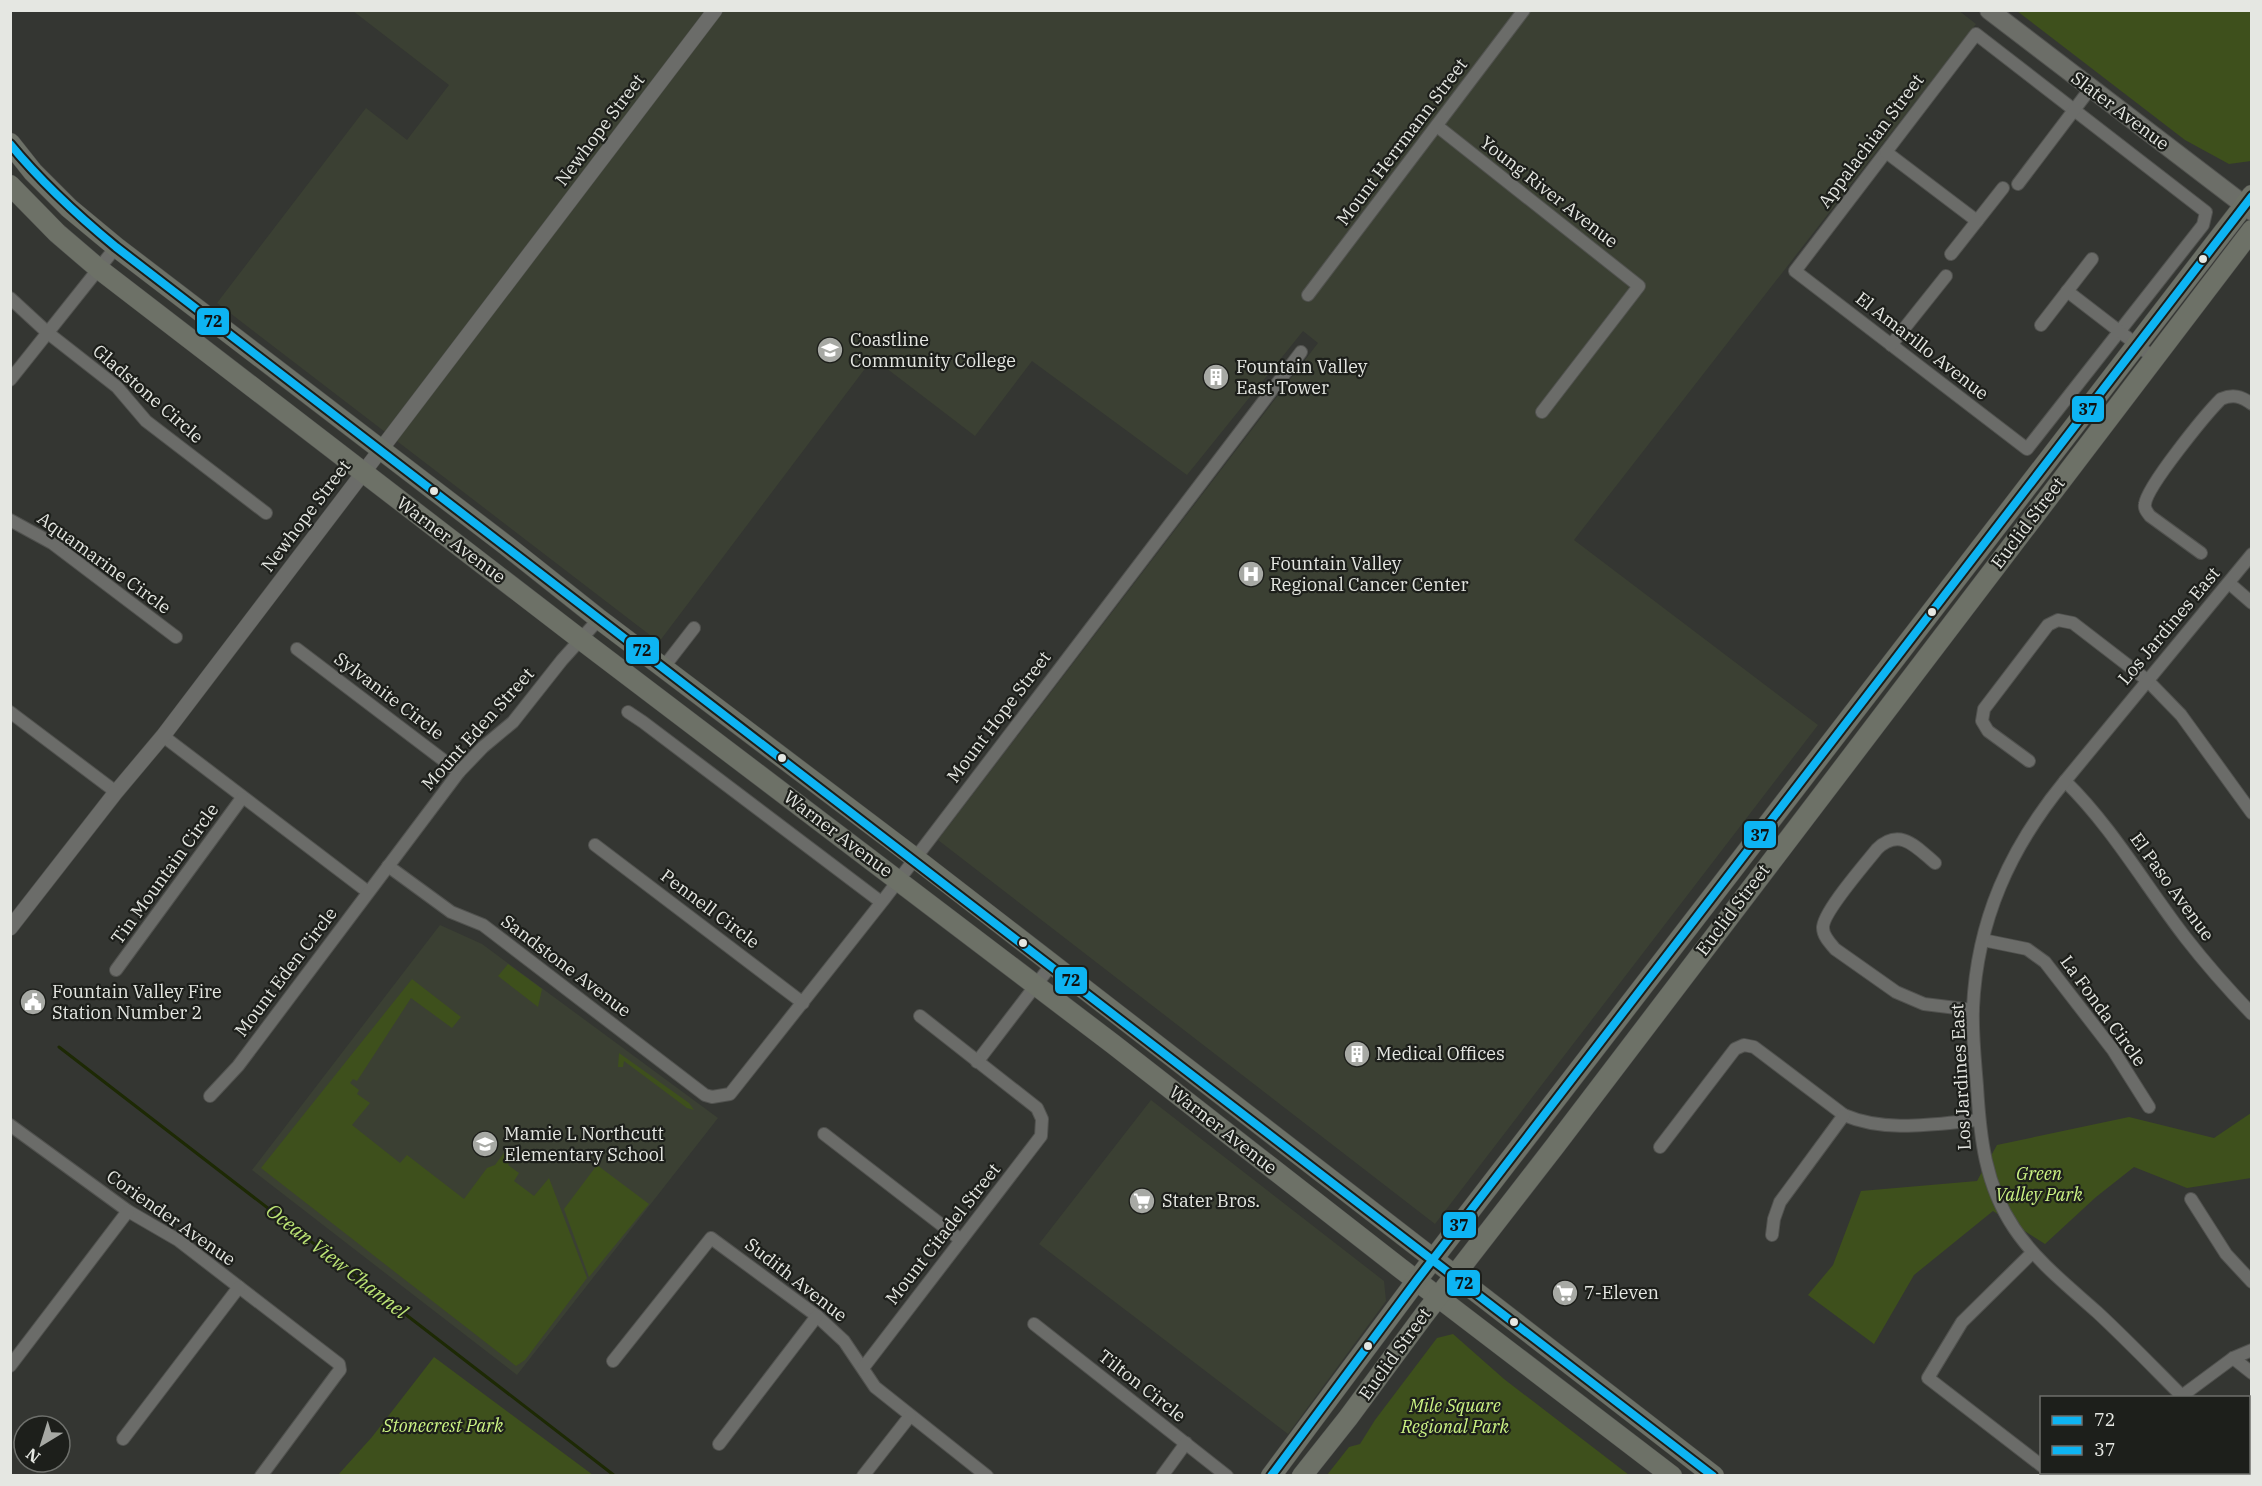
<svg xmlns="http://www.w3.org/2000/svg" width="2262" height="1486" font-family="'IBM Plex Serif',serif">
  <style>
    .built { fill: #3b4033 }
    .green { fill: #3e501c }
    .lines { fill: none; stroke-linecap: round; stroke-linejoin: round }
    .stream { stroke: #1d2904; stroke-width: 3 }
    .minor-casing { stroke: #51524f; stroke-width: 14 }
    .tertiary-casing { stroke: #51524f; stroke-width: 16 }
    .secondary-casing { stroke: #51524f; stroke-width: 20 }
    .primary-casing { stroke: #51524f; stroke-width: 21 }
    .minor { stroke: #6b6c69; stroke-width: 12 }
    .tertiary { stroke: #6b6c69; stroke-width: 15 }
    .secondary { stroke: #6c6e68; stroke-width: 18 }
    .primary { stroke: #6d7167; stroke-width: 20 }
    .bus-1-casing { stroke: #1d1f1b; stroke-width: 12 }
    .bus-2-casing { stroke: #1d1f1b; stroke-width: 12 }
    .bus-1 { stroke: #0db4f3; stroke-width: 8 }
    .bus-2 { stroke: #0db4f3; stroke-width: 8 }
    .bus-dot { fill: #e5e7e2; stroke: #1d1f1b; stroke-width: 2 }
    .labels { text-anchor: middle; stroke-width: 4.5; stroke-linejoin: round; paint-order: stroke }
    .street-label { font-size: 18px; fill: #e5e7e2; stroke: #1d1f1b }
    .poi-label { font-size: 18px; fill: #e5e7e2; stroke: #1d1f1b; text-anchor: start }
    .park-label { font-size: 18px; font-style: italic; fill: #ccf484; stroke: #1d1f1b }
    .water-label { font-size: 20px; font-style: italic; fill: #bde575; stroke: #1d1f1b }
    .line-badge { stroke: #1d1f1b; stroke-width: 2 }
    .pale-badge-label { font-size: 16px; text-anchor: middle; font-weight: bold; fill: #111 }
  </style>
  <rect width="100%" height="100%" fill="#343632"/>
  <g class="built">
    <path d="M1958 10 1976 24 1574 540 1818 725 1435 1224 938 840 1318 343 1303 331 1187 475 1032 361 975 436 873 358 659 642 217 303 366 108 407 140 449 85 353 11Z"/>
    <path d="M440 925 482 944 718 1118 517 1375 252 1170Z"/>
    <path d="M1151 1100 1384 1281 1386 1301 1288 1434 1039 1244Z"/>
  </g>
  <g class="green">
    <path d="M2017 11H2251V161L2229 164 2185 140Z"/>
    <path d="M508 964 542 989 538 1007 498 976Z"/>
    <path d="M412 979 461 1017 452 1028 411 998 357 1081 353 1079 350 1083 359 1090 357 1094 370 1103 352 1125 400 1163 407 1155 464 1199 487 1168 495 1165 509 1146 518 1152 508 1165 519 1173 514 1181 534 1196 549 1178 587 1278 525 1360 516 1366 261 1168Z"/>
    <path d="M619 1053 689 1103 694 1110 687 1108 624 1061 623 1067H618Z"/>
    <path d="M2251 1113V1178L2187 1188 2134 1167 2096 1197 2045 1244 1993 1211 1914 1275 1874 1344 1808 1295 1833 1265 1861 1191 1977 1181 1997 1145 2129 1117 2214 1138Z"/>
    <path d="M597 1165 649 1204 589 1277 564 1209Z"/>
    <path d="M1453 1334 1504 1379 1629 1475H1327L1349 1447 1360 1444 1375 1420 1437 1338Z"/>
    <path d="M434 1357 593 1475H338L372 1437Z"/>
  </g>
  <g class="lines">
    <path class="stream" d="M59 1047 615 1476"/>
    <g class="minor-casing">
      <g id="minor">
        <path d="M1976 34 2206 212 2203 225 2027 449 1795 271Z"/>
        <path d="M1437 126 1639 286 1542 412"/>
        <path d="M1886 152 1977 221"/>
        <path d="M2018 184 2090 89"/>
        <path d="M1951 254 2003 188"/>
        <path d="M2067 291 2154 358"/>
        <path d="M1308 295 1524 10"/>
        <path d="M10 298 48 333 117 387 146 421 266 513"/>
        <path d="M2041 325 2092 259"/>
        <path d="M1891 345 1946 276"/>
        <path d="M10 380 116 247"/>
        <path d="M10 520 52 543 176 637"/>
        <path d="M2201 553 2150 516C2147 512 2144 509 2145 504 2147 486 2206 414 2221 399 2233 394 2241 396 2252 404"/>
        <path d="M2229 583 2252 603"/>
        <path d="M297 649 459 772"/>
        <path d="M663 668 694 628"/>
        <path d="M10 712 116 792"/>
        <path d="M628 712 643 722 881 902"/>
        <path d="M163 736 368 892"/>
        <path d="M2029 761 1988 731 1982 721 1984 709 2048 625 2058 620 2073 623 2147 680 2181 715 2252 813"/>
        <path d="M2065 781C2112 827 2145 885 2185 937 2206 964 2228 989 2252 1014"/>
        <path d="M595 845 803 1003"/>
        <path d="M1935 863C1916 847 1900 827 1877 849 1866 863 1822 913 1823 928 1823 936 1830 943 1835 949L1896 992 1924 1004 1973 1010"/>
        <path d="M388 866 451 912 483 925 705 1095 712 1097 730 1094 885 898 1301 352"/>
        <path d="M1983 940 2027 949 2045 962 2113 1050 2149 1107"/>
        <path d="M116 970 242 798"/>
        <path d="M977 1062 1052 964"/>
        <path d="M210 1096 238 1066 459 772 483 747 513 722 562 660 599 619"/>
        <path d="M10 1125 128 1211 178 1240 339 1364 340 1370 336 1375 261 1476"/>
        <path d="M824 1134 961 1240"/>
        <path d="M1660 1147 1735 1049 1744 1045 1754 1047 1844 1115C1886 1133 1934 1124 1979 1120"/>
        <path d="M2191 1199 2226 1254 2252 1282"/>
        <path d="M1772 1235 1774 1219 1780 1202 1844 1115"/>
        <path d="M2032 1253 1962 1322 1928 1378 2042 1466"/>
        <path d="M1034 1324 1227 1476"/>
        <path d="M2233 1358 2252 1373"/>
        <path d="M613 1361 711 1238 817 1316 844 1341 875 1387 987 1476"/>
        <path d="M10 1366 128 1211"/>
        <path d="M863 1368 1041 1136 1042 1119 1037 1108 920 1016"/>
        <path d="M2181 1395C2153 1367 2126 1339 2097 1312 2068 1286 2036 1261 2014 1228 1985 1185 1980 1137 1977 1086 1975 1060 1972 1034 1973 1008 1977 920 2010 848 2065 781L2252 554"/>
        <path d="M2179 1398 2233 1358 2252 1350"/>
        <path d="M123 1439 239 1287"/>
        <path d="M719 1444 817 1316"/>
        <path d="M2050 1472 2054 1476"/>
        <path d="M2167 1472 2171 1476"/>
        <path d="M863 1476 910 1416"/>
        <path d="M1162 1476 1186 1443"/>
        <path d="M2100 1476 2103 1472"/>
      </g>
    </g>
    <g class="tertiary-casing">
      <path id="tertiary" d="M10 928 116 792 163 736 715 10"/>
    </g>
    <g class="secondary-casing">
      <path id="secondary" d="M1989 10 2252 211"/>
    </g>
    <g class="primary-casing">
      <g id="primary">
        <path d="M10 143 33 172 69 208 116 247 507 546 599 619 915 858 1714 1476"/>
        <path d="M10 185 57 233 99 269 580 639 1113 1044 1400 1268 1672 1476"/>
        <path d="M1271 1476 1417 1280 2252 195"/>
        <path d="M1302 1476 1348 1418 1424 1315 1555 1146 2252 230"/>
      </g>
    </g>
    <use href="#minor" class="minor"/>
    <use href="#tertiary" class="tertiary"/>
    <use href="#secondary" class="secondary"/>
    <use href="#primary" class="primary"/>
    <g class="bus-1-casing">
      <path id="bus-1" d="M10 144C42 183 77 215 116 247 650 655 1182 1065 1713 1476"/>
    </g>
    <g class="bus-2-casing">
      <path id="bus-2" d="M1271 1476 1417 1280 2252 196"/>
    </g>
    <use href="#bus-1" class="bus-1"/>
    <use href="#bus-2" class="bus-2"/>
  </g>
  <defs>
    <g id="school-disc" transform="scale(1.35)"><circle r="9.5" fill="#a7a9a4" stroke="#1d1f1b"/><path d="M0-5L7-2L0 1L-7-2ZM-4 1L0 2.5L4 1V4Q0 6-4 4Z" fill="#fff"/></g>
    <g id="building-disc" transform="scale(1.35)"><circle r="9.5" fill="#a7a9a4" stroke="#1d1f1b"/><path d="M-4-6H4V6H1V3H-1V6H-4ZM-2.5-4.3h1.7v1.8h-1.7ZM.8-4.3h1.7v1.8H.8ZM-2.5-1h1.7V.8h-1.7ZM.8-1h1.7V.8H.8Z" fill="#fff"/></g>
    <g id="hospital-disc" transform="scale(1.35)"><circle r="9.5" fill="#a7a9a4" stroke="#1d1f1b"/><path d="M-5-5h3v3.5h4V-5h3V5h-3V1.5h-4V5h-3Z" fill="#fff"/></g>
    <g id="civic-disc" transform="scale(1.35)"><circle r="9.5" fill="#a7a9a4" stroke="#1d1f1b"/><path d="M-.6-6.5H3V-4.5H.6V-3L4-1V1h2V6H-6V1h2V-1L-.6-3ZM-1.2 2.5V6h2.4V2.5Z" fill="#fff"/></g>
    <g id="supermarket-disc" transform="scale(1.35)"><circle r="9.5" fill="#a7a9a4" stroke="#1d1f1b"/><path d="M-6-5.5h2.5l.6 2H6L4.5 2H-2.5L-4.4-4H-6ZM-1.5 3.2a1.3 1.3 0 1 0 .1 0ZM3 3.2a1.3 1.3 0 1 0 .1 0Z" fill="#fff"/></g>
  </defs>
  <g fill-rule="evenodd">
    <use href="#school-disc" x="830" y="350"/>
    <use href="#building-disc" x="1216" y="377"/>
    <use href="#hospital-disc" x="1251" y="574"/>
    <use href="#civic-disc" x="33" y="1002"/>
    <use href="#building-disc" x="1357" y="1054"/>
    <use href="#school-disc" x="485" y="1144"/>
    <use href="#supermarket-disc" x="1142" y="1201"/>
    <use href="#supermarket-disc" x="1565" y="1293"/>
  </g>
  <g class="bus-dot">
    <circle cx="2203" cy="259" r="5"/>
    <circle cx="434" cy="491" r="5"/>
    <circle cx="1932" cy="612" r="5"/>
    <circle cx="782" cy="758" r="5"/>
    <circle cx="1023" cy="943" r="5"/>
    <circle cx="1514" cy="1322" r="5"/>
    <circle cx="1368" cy="1346" r="5"/>
  </g>
  <g class="labels">
    <g class="street-label">
      <text transform="translate(2120 111) rotate(37)" y="6">Slater Avenue</text>
      <text transform="translate(600 130) rotate(-53)" y="6">Newhope Street</text>
      <text transform="translate(1871 141) rotate(-53)" y="6">Appalachian Street</text>
      <text transform="translate(1402 142) rotate(-53)" y="6">Mount Herrmann Street</text>
      <text transform="translate(1549 192) rotate(38)" y="6">Young River Avenue</text>
      <text transform="translate(1922 346) rotate(38)" y="6">El Amarillo Avenue</text>
      <text transform="translate(148 394) rotate(41)" y="6">Gladstone Circle</text>
      <text transform="translate(306 516) rotate(-53)" y="6">Newhope Street</text>
      <text transform="translate(2028 523) rotate(-53)" y="6">Euclid Street</text>
      <text transform="translate(451 540) rotate(37)" y="6">Warner Avenue</text>
      <text transform="translate(104 563) rotate(36)" y="6">Aquamarine Circle</text>
      <text transform="translate(2169 626) rotate(-50)" y="6">Los Jardines East</text>
      <text transform="translate(389 696) rotate(37)" y="6">Sylvanite Circle</text>
      <text transform="translate(999 717) rotate(-53)" y="6">Mount Hope Street</text>
      <text transform="translate(478 729) rotate(-48)" y="6">Mount Eden Street</text>
      <text transform="translate(838 834) rotate(37)" y="6">Warner Avenue</text>
      <text transform="translate(165 874) rotate(-54)" y="6">Tin Mountain Circle</text>
      <text transform="translate(2172 887) rotate(54)" y="6">El Paso Avenue</text>
      <text transform="translate(710 909) rotate(37)" y="6">Pennell Circle</text>
      <text transform="translate(1733 910) rotate(-53)" y="6">Euclid Street</text>
      <text transform="translate(566 966) rotate(37)" y="6">Sandstone Avenue</text>
      <text transform="translate(286 972) rotate(-53)" y="6">Mount Eden Circle</text>
      <text transform="translate(2103 1011) rotate(54)" y="6">La Fonda Circle</text>
      <text transform="translate(1961 1077) rotate(-93)" y="6">Los Jardines East</text>
      <text transform="translate(1223 1130) rotate(38)" y="6">Warner Avenue</text>
      <text transform="translate(171 1218) rotate(35)" y="6">Coriender Avenue</text>
      <text transform="translate(943 1234) rotate(-52)" y="6">Mount Citadel Street</text>
      <text transform="translate(796 1280) rotate(38)" y="6">Sudith Avenue</text>
      <text transform="translate(1395 1354) rotate(-54)" y="6">Euclid Street</text>
      <text transform="translate(1142 1386) rotate(38)" y="6">Tilton Circle</text>
    </g>
    <g class="poi-label">
      <text x="850" y="346">Coastline<tspan x="850" dy="21">Community College</tspan></text>
      <text x="1236" y="373">Fountain Valley<tspan x="1236" dy="21">East Tower</tspan></text>
      <text x="1270" y="570">Fountain Valley<tspan x="1270" dy="21">Regional Cancer Center</tspan></text>
      <text x="52" y="998">Fountain Valley Fire<tspan x="52" dy="21">Station Number 2</tspan></text>
      <text x="1376" y="1060">Medical Offices</text>
      <text x="504" y="1140">Mamie L Northcutt<tspan x="504" dy="21">Elementary School</tspan></text>
      <text x="1162" y="1207">Stater Bros.</text>
      <text x="1584" y="1299">7-Eleven</text>
    </g>
    <g class="park-label">
      <text x="2039" y="1180">Green<tspan x="2039" dy="21">Valley Park</tspan></text>
      <text x="1455" y="1412">Mile Square<tspan x="1455" dy="21">Regional Park</tspan></text>
      <text x="443" y="1432">Stonecrest Park</text>
    </g>
    <g class="water-label">
      <text transform="translate(337 1261) rotate(38)" y="7">Ocean View Channel</text>
    </g>
  </g>
  <g class="line-badge">
    <rect x="196" y="307" width="34" height="29" rx="6" fill="#0db4f3"/>
    <rect x="2071" y="395" width="34" height="28" rx="6" fill="#0db4f3"/>
    <rect x="625" y="636" width="35" height="29" rx="6" fill="#0db4f3"/>
    <rect x="1743" y="820" width="34" height="29" rx="6" fill="#0db4f3"/>
    <rect x="1054" y="966" width="34" height="29" rx="6" fill="#0db4f3"/>
    <rect x="1442" y="1211" width="35" height="28" rx="6" fill="#0db4f3"/>
    <rect x="1446" y="1269" width="35" height="28" rx="6" fill="#0db4f3"/>
  </g>
  <g class="pale-badge-label">
    <text x="213" y="327">72</text>
    <text x="2088" y="415">37</text>
    <text x="642" y="656">72</text>
    <text x="1760" y="841">37</text>
    <text x="1071" y="986">72</text>
    <text x="1459" y="1231">37</text>
    <text x="1464" y="1289">72</text>
  </g>
  <rect width="2262" height="1486" fill="none" stroke="#e5e7e2" stroke-width="24"/>
  <rect x="2040" y="1396" width="210" height="78" fill="#1d1f1b" stroke="#6d6f6b" stroke-width="1.5"/>
  <rect x="2052" y="1416" width="30" height="9" fill="#0db4f3" stroke="#6d6f6b" stroke-width="1.5"/>
  <text x="2094" y="1426" font-size="18" fill="#e5e7e2">72</text>
  <rect x="2052" y="1446" width="30" height="9" fill="#0db4f3" stroke="#6d6f6b" stroke-width="1.5"/>
  <text x="2094" y="1456" font-size="18" fill="#e5e7e2">37</text>
  <g transform="translate(42 1444) rotate(218)"><circle r="28" fill="#1d1f1b" stroke="#6d6f6b" stroke-width="1.5"/>
  <path d="M0-4.5L10 22L0 15L-10 22Z" fill="#a7a9a4"/>
  <text y="-9" font-size="16" font-weight="bold" text-anchor="middle" fill="#e5e7e2">N</text>
  </g>
</svg>
